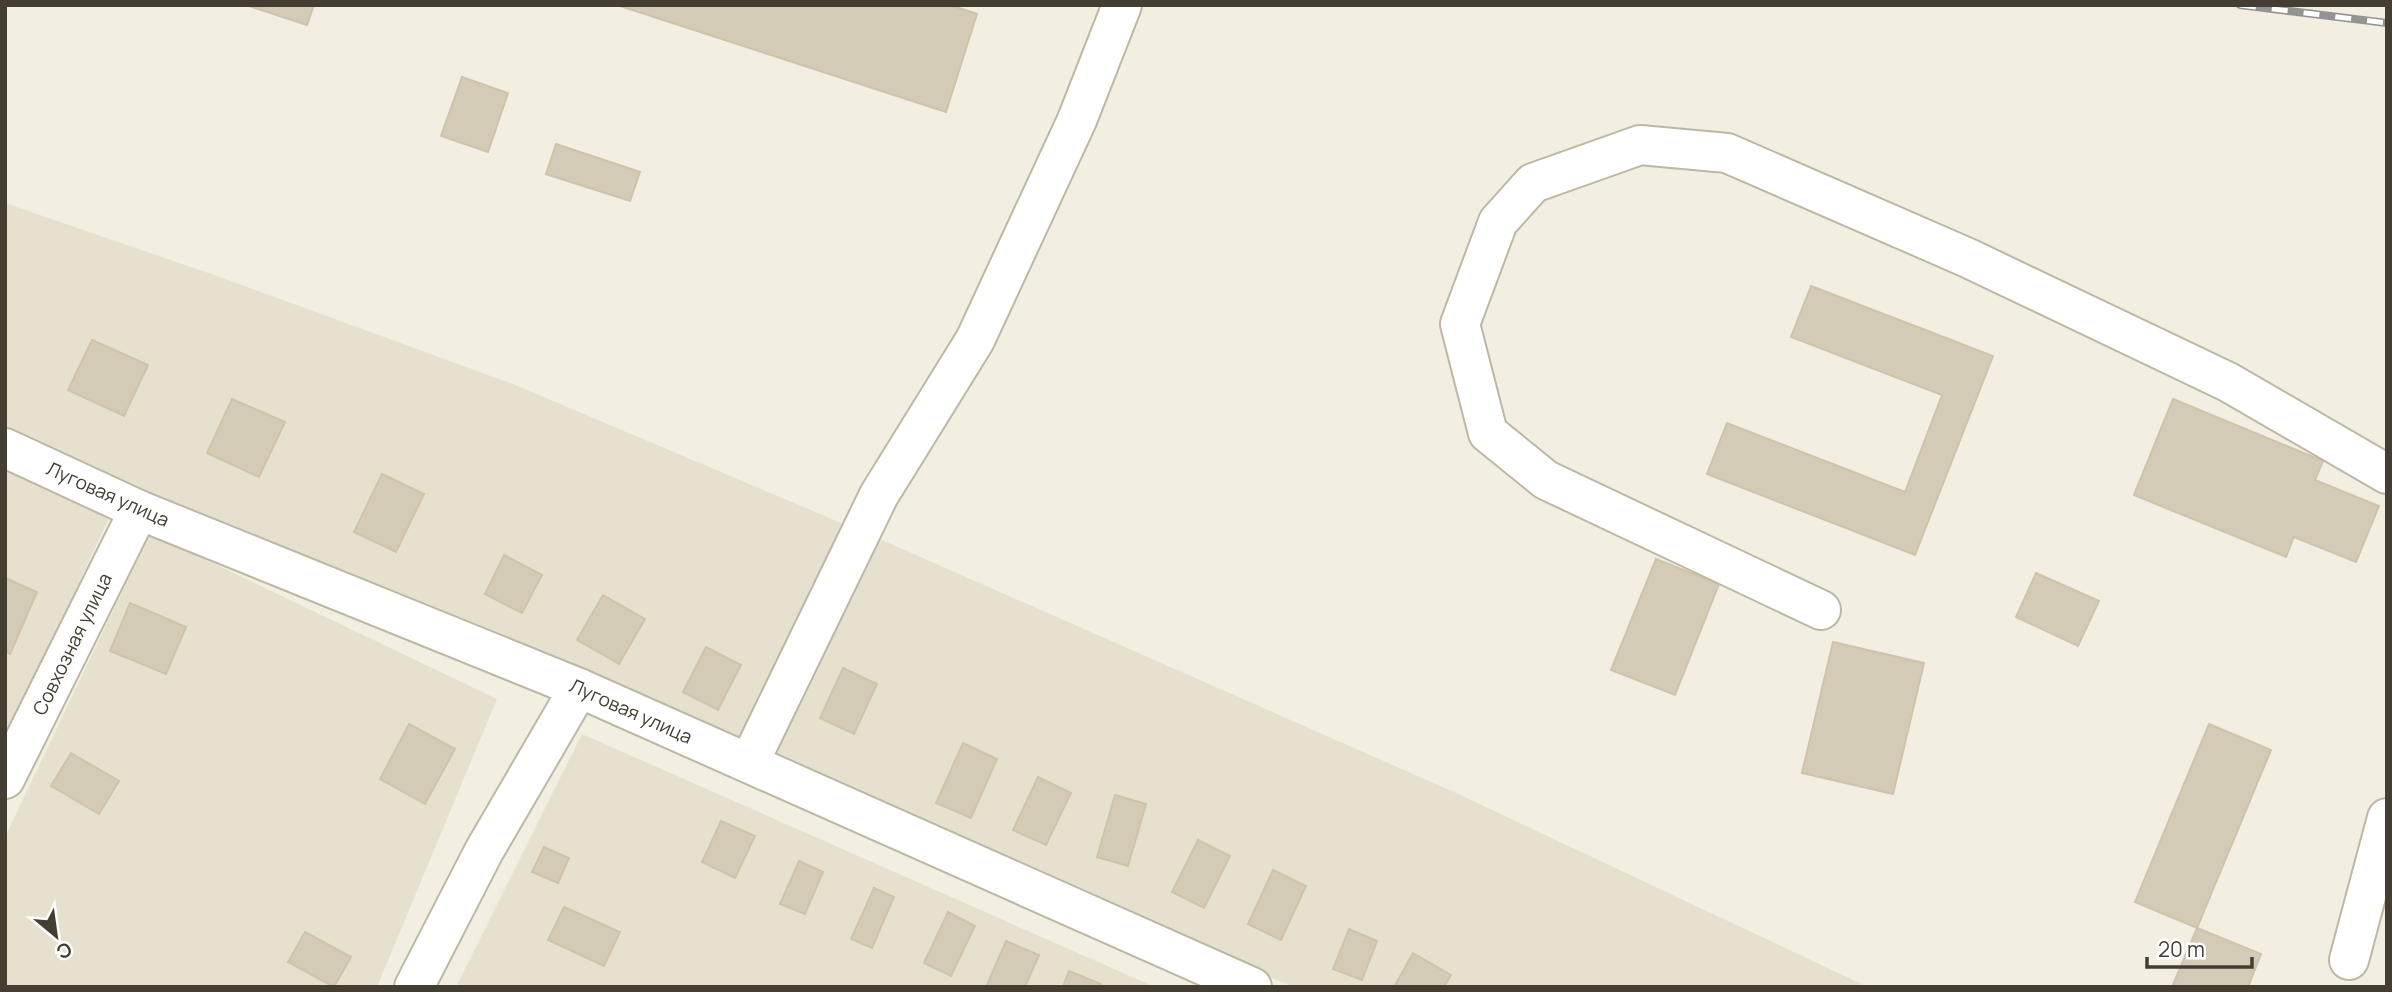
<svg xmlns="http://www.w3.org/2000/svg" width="2392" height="992" font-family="Manrope,sans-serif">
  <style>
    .residential { fill: #e6e1cf }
    .building { fill: #d4cbb6; stroke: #cfc3a9; stroke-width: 2 }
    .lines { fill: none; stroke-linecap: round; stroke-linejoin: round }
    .minor-casing { stroke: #beb7a4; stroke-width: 42 }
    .minor { stroke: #fff; stroke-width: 38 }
    .rail-casing { stroke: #939393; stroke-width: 8 }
    .rail { stroke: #fff; stroke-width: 5; stroke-dasharray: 16; stroke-linecap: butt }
    .labels { text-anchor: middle; stroke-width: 5; stroke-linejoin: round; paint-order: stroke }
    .street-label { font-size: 19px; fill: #443e32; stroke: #fff }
  </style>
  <rect width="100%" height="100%" fill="#f2eee1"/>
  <g class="residential">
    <path d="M5 203 214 275 513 384 891 544 1454 792 1868 987H1293L5 429Z"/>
    <path d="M5 466 110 516 5 742Z"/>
    <path d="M150 533 497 699 377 987H5V837Z"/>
    <path d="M582 734 1155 987H456Z"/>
  </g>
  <g class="building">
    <path d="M246 5H314L307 25Z"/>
    <path d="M617 5H950L977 14 946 112Z"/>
    <path d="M462 77 508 93 488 152 441 136Z"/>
    <path d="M556 144 640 172 630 201 546 174Z"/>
    <path d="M1811 286 1993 356 1915 555 1707 474 1727 423 1905 492 1942 395 1791 337Z"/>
    <path d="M92 340 148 365 124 416 68 390Z"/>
    <path d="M232 399 285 422 259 477 207 453Z"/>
    <path d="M2173 399 2323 461 2315 480 2379 506 2356 562 2294 537 2286 557 2134 495Z"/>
    <path d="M382 474 424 494 396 552 354 532Z"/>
    <path d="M504 555 542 575 522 613 485 594Z"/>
    <path d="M1656 559 1719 584 1675 695 1611 670Z"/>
    <path d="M2036 573 2099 601 2078 646 2016 617Z"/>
    <path d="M5 578 37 592 10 654 5 651Z"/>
    <path d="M603 595 645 619 619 664 577 640Z"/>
    <path d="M130 603 186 627 166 674 110 651Z"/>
    <path d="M1833 642 1924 663 1893 794 1802 773Z"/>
    <path d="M706 647 741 665 718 710 683 692Z"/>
    <path d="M843 668 877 684 854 734 820 718Z"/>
    <path d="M409 724 455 749 425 804 380 779Z"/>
    <path d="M2209 724 2271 750 2197 928 2135 902Z"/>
    <path d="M963 743 997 759 971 818 936 803Z"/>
    <path d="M71 753 119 781 99 814 51 786Z"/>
    <path d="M1038 777 1071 793 1046 845 1013 830Z"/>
    <path d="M1115 795 1146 804 1128 866 1097 857Z"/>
    <path d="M721 821 755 836 735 878 702 862Z"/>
    <path d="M1198 840 1230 856 1204 908 1172 892Z"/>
    <path d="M544 847 569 858 558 883 532 872Z"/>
    <path d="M799 861 823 872 805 914 780 904Z"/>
    <path d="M1273 870 1306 886 1281 940 1248 924Z"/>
    <path d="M874 888 894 897 872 948 851 939Z"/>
    <path d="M564 907 620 932 604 966 548 940Z"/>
    <path d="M948 912 975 926 951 976 924 963Z"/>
    <path d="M2197 928 2261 954 2248 987H2172Z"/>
    <path d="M1349 929 1377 941 1362 980 1333 969Z"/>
    <path d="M305 932 351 957 334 987 288 962Z"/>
    <path d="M1006 941 1039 955 1025 987H986Z"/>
    <path d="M1413 953 1451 975 1444 987H1394Z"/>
    <path d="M1069 971 1101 984 1100 987H1063Z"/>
  </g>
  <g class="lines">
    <g class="minor-casing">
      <g id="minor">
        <path d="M5 448 139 510 579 688 1252 987"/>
        <path d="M1821 610 1546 480 1488 433 1460 324 1498 222 1533 183 1640 145 1727 153 1968 258 2228 382 2387 474"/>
        <path d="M749 763 879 495 975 340 1077 120 1122 5"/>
        <path d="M5 779 139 510"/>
        <path d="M2349 960 2387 818"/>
        <path d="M414 987 484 851 579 688"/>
      </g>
    </g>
    <use href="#minor" class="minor"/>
    <g class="rail-casing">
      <path id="rail" d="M2240 5 2387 23"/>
    </g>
    <use href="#rail" class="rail"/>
  </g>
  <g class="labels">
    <g class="street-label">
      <text transform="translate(108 494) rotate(24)" y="7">Луговая улица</text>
      <text transform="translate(72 644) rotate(-64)" y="7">Совхозная улица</text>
      <text transform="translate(631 711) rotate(24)" y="7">Луговая улица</text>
    </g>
  </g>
  <rect width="2392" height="992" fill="none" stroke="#443e32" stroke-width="14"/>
  <g transform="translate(56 936) rotate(151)" stroke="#ffffff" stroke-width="5" paint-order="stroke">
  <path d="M0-5L12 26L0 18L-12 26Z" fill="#443e32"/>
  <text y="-10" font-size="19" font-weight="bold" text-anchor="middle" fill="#443e32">С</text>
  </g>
  <path d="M2147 957v10h105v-10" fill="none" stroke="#443e32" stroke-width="3.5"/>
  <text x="2158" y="957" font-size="21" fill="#443e32" stroke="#ffffff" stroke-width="5" paint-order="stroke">20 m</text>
</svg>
